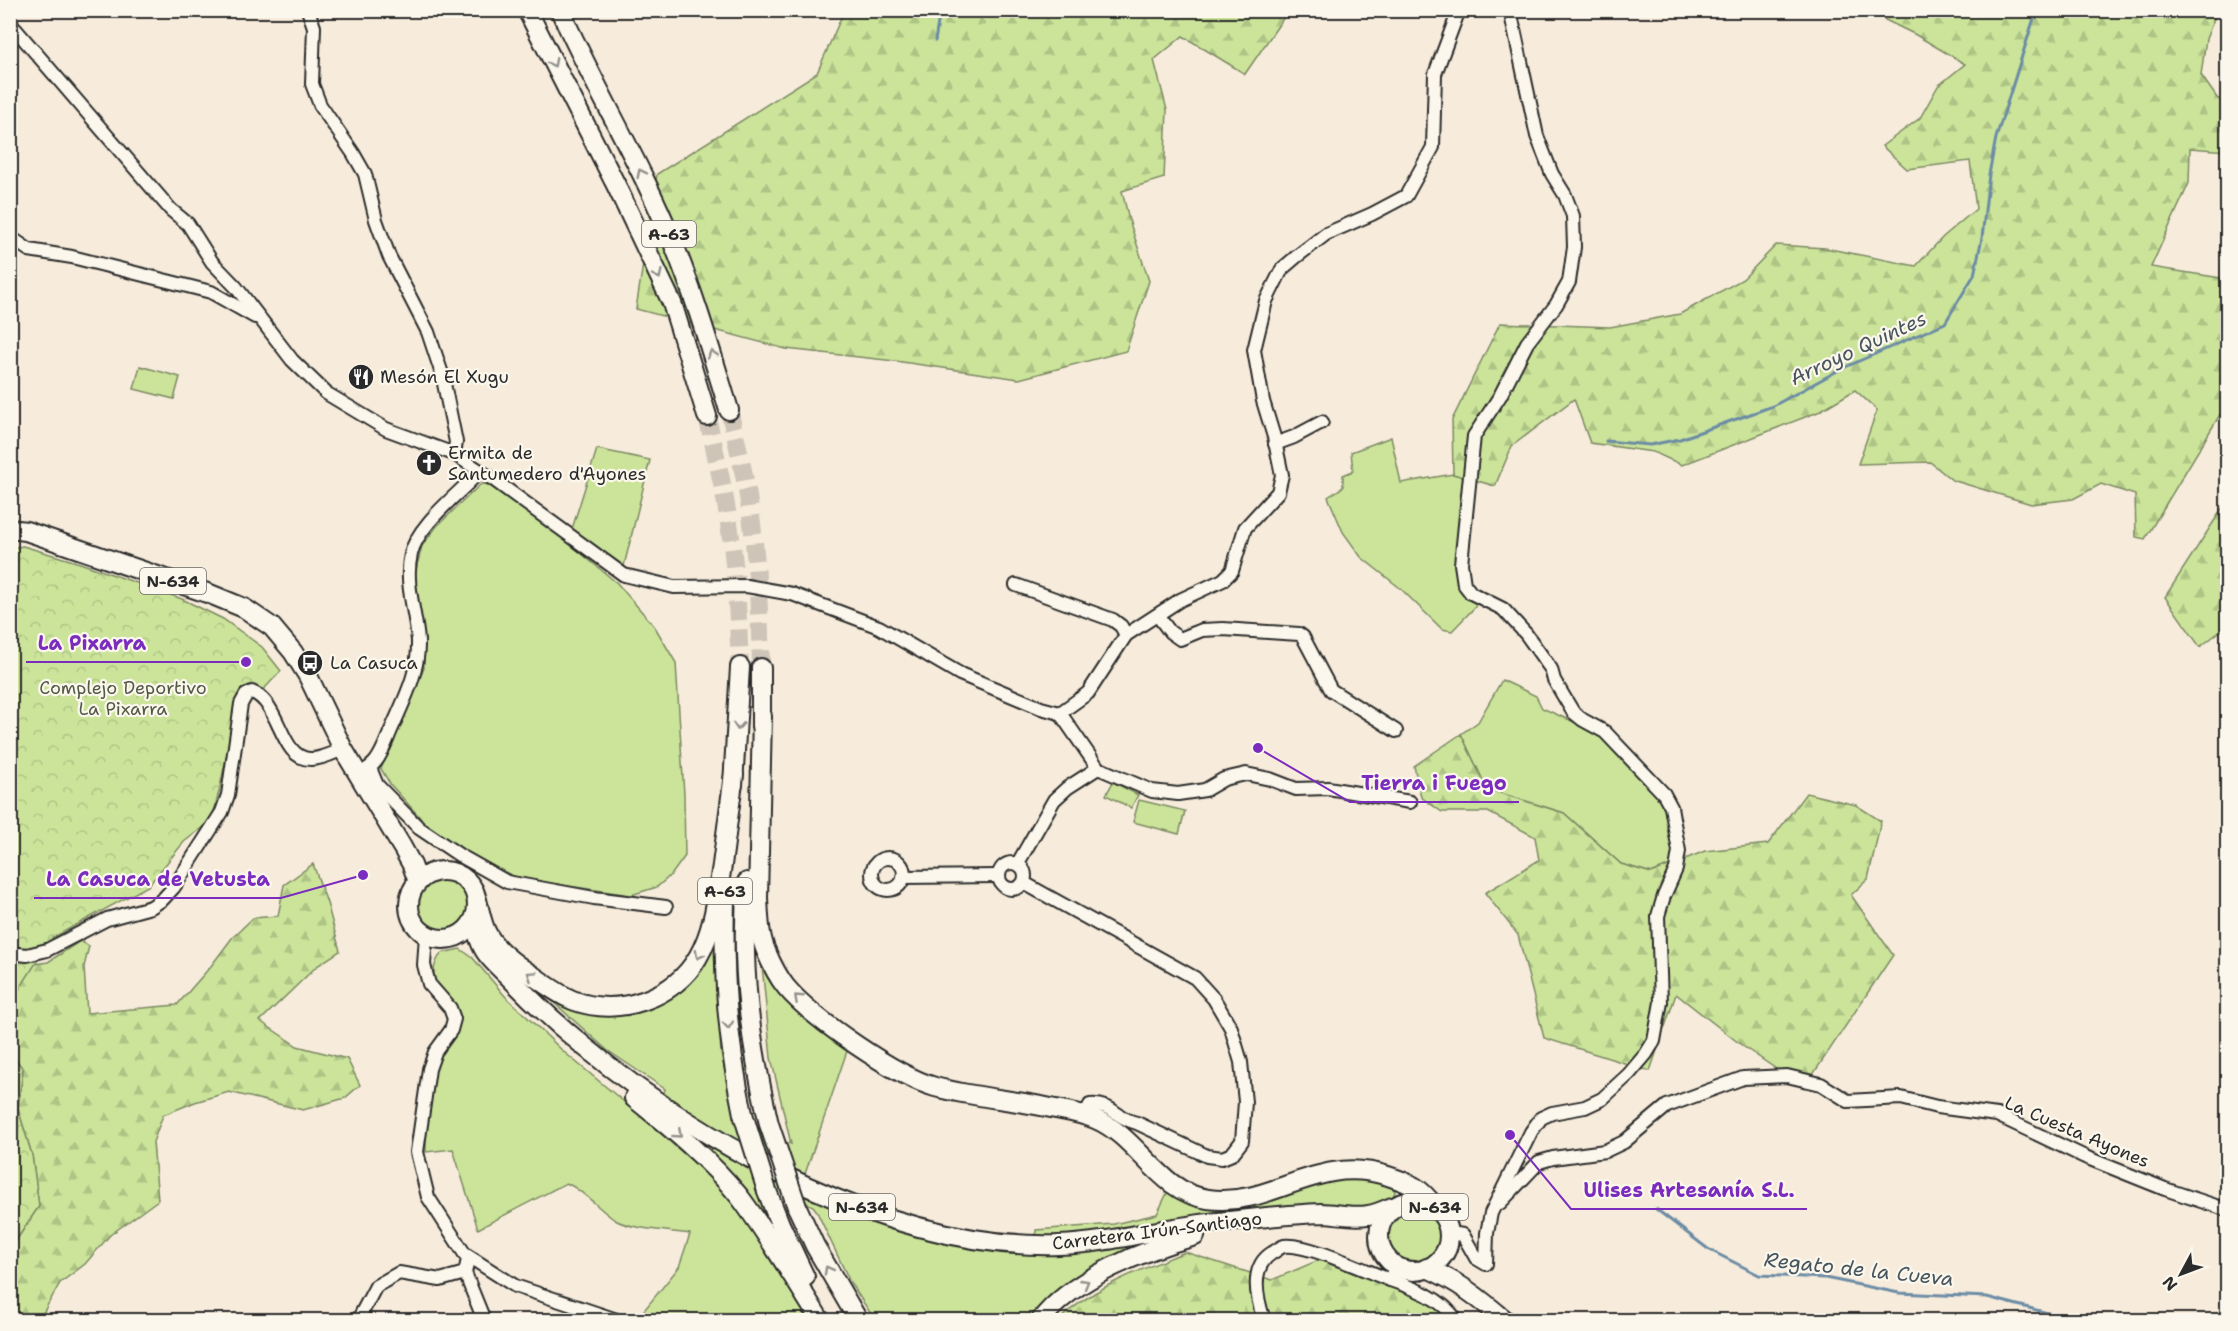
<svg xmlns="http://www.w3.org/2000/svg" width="2238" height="1331" font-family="'Shantell Sans',sans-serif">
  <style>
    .grass { fill: #cbe49a; stroke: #7b8862; stroke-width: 1.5 }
    .forest { fill: url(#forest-firs); stroke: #7b8862; stroke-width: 1.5 }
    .park { fill: url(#park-crowns); stroke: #7b8862; stroke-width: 1.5 }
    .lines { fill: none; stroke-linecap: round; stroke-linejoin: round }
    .stream { stroke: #6c8ca5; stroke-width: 3 }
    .highway-tunnel { stroke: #cec5b8; stroke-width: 18; stroke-dasharray: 18 9; stroke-linecap: butt }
    .minor-casing { stroke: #2b2b2b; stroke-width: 16 }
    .highway-casing { stroke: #2b2b2b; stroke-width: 22 }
    .minor { stroke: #fbf7ec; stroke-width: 12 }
    .highway { stroke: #fbf7ec; stroke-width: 18 }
    .highway-bridge-casing { stroke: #2b2b2b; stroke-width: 22; stroke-linecap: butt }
    .highway-bridge { stroke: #fbf7ec; stroke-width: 18 }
    .oneway { stroke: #93918c }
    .labels { text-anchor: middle; stroke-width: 4.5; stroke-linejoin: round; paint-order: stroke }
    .shield { fill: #fbf7ec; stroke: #696865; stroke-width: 1.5 }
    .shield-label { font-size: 16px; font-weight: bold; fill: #2b2b2b }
    .poi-label { font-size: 18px; fill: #2b2b2b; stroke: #fbf7ec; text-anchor: start }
    .park-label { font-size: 18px; fill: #535947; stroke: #fbf7ec }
    .street-label { font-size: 18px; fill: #2b2b2b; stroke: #fbf7ec }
    .water-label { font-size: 20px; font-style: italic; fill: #46545e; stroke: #fbf7ec }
    .leader { fill: none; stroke: #7b2cbf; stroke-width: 2 }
    .callout-dot { fill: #7b2cbf; stroke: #fbf7ec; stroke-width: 2 }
    .callout-label { font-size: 20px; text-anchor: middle; font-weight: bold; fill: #7b2cbf; stroke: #fbf7ec; stroke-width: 4.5; stroke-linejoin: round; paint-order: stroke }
  </style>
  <defs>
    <pattern id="forest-firs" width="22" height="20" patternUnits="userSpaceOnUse" patternTransform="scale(1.5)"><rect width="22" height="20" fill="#cbe49a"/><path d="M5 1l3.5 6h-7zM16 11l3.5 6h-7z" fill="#aec485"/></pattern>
    <pattern id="park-crowns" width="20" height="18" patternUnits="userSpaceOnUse" patternTransform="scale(1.5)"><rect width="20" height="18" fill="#cbe49a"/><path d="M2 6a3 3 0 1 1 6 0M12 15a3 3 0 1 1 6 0" fill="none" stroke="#aec485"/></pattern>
  </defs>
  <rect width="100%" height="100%" fill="#f7ecdb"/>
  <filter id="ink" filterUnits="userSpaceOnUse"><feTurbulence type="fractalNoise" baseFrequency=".0167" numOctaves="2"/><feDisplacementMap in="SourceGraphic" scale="12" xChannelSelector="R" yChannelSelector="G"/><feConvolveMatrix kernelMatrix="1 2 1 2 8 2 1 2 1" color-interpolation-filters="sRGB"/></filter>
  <g filter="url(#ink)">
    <g class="grass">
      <path d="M140 366 180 377 174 399 134 389Z"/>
      <path d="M1391 437 1401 483 1453 474 1465 477 1466 593 1476 603 1475 607 1452 631 1442 629 1400 588 1361 557 1343 532 1328 497 1343 487V475L1353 471 1351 452Z"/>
      <path d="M597 449 650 460 624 566 572 529Z"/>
      <path d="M481 484 492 485 566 541 617 583 655 627 676 663 684 795 685 856 672 874 657 887 631 895 520 879 468 855 425 823 390 784 381 769 424 668 423 645 415 573 422 546 437 526Z"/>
      <path d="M1502 680 1536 696 1542 708 1601 734 1647 781 1662 801 1666 813 1672 843 1673 864 1652 873 1621 864 1564 813 1487 789 1461 734 1478 722Z"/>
      <path d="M1113 782 1138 795 1131 808 1106 795Z"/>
      <path d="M1139 800 1185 811 1179 834 1133 822Z"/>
      <circle cx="444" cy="905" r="27"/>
      <path d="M714 941 721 1053 735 1119 762 1129 764 1133 791 1144 771 1058 763 975 759 950 847 1051 804 1177 742 1146 663 1096 665 1089 607 1050 533 984 628 1012Z"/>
      <path d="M460 949 472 957 505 996 564 1052 629 1106 707 1174 727 1196 752 1227 799 1300 797 1302 810 1320H640L641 1314 679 1267 690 1234C671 1231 630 1229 615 1220 600 1210 582 1189 566 1183L478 1229 453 1149 426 1152C426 1124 426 1083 438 1057 442 1048 451 1039 457 1030 446 1007 421 975 442 953Z"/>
      <path d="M653 1106 748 1169 809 1196 929 1237 1168 1238 1035 1320H875L851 1284 816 1210 813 1206 753 1177 776 1234Z"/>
      <path d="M1355 1177 1392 1186 1395 1191 1393 1199 1370 1209 1291 1207 1257 1208 1120 1231 1036 1237V1230L1114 1224 1157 1214 1168 1191 1191 1204Z"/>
      <circle cx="1414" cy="1237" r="28"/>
    </g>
    <g class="forest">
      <path d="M844 11H1283L1284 17 1245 74 1183 36 1154 60 1167 110 1164 178 1122 191 1129 220 1149 281 1126 351 1019 379 895 361 786 349 636 309 657 174 817 73Z"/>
      <path d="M1867 11H2217L2206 39 2201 75 2217 98 2227 104V151L2190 148 2189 183 2151 267 2227 279V403L2145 539 2136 537 2135 495 2101 484 2073 499 2031 504 1952 480 1930 462 1858 464 1877 410 1855 390 1818 412 1682 465 1653 452 1590 443 1574 399 1512 446 1495 486 1453 474 1452 420 1500 323 1610 327 1680 314 1743 279 1776 245 1825 248 1916 266 1943 237 1976 209 1970 161 1907 169 1882 146 1920 118 1938 86 1965 64 1916 35Z"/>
      <path d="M2227 501V626L2200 647 2165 597Z"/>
      <path d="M1461 734 1487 789 1564 813 1621 864 1651 873 1705 851 1768 844 1806 793 1856 805 1881 821 1868 879 1851 895 1893 955 1804 1088 1744 1047 1676 994 1650 1071 1544 1038 1518 935 1485 893 1539 860 1535 837 1488 812H1442L1421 797 1414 766Z"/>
      <path d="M313 864 327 903 340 951 317 966 260 1021 297 1046 347 1059 360 1085 345 1098 303 1110 229 1092 195 1102 163 1115 153 1142 158 1200 110 1235 85 1264 60 1283 39 1320H11V1248L39 1206 32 1155 18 1109 23 1069 11 1053 10 1002 35 964 48 962 80 941 89 946 84 967 87 1013 177 1005 211 966 232 938 253 918 278 916 284 885Z"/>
      <path d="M1185 1252 1272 1280 1319 1260 1434 1304 1454 1320H1059C1094 1286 1141 1270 1185 1252Z"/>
    </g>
    <g class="park">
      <path d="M23 546 80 563 182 599 223 619 262 647 281 671 264 689 245 687 240 690 219 792 214 811 206 825 184 842 148 886 52 938 11 1002 10 548Z"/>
      <path d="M11 1053 23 1069 18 1109 32 1155 39 1206 11 1248Z"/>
    </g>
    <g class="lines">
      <g class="stream">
        <path d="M935 41 940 10"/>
        <path d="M1606 441 1650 445 1680 439 1773 406 1841 369 1945 323 1974 275 1982 238 1989 174 1996 138 2034 18 2038 10"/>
        <path d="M1656 1209 1708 1249 1759 1275 1825 1278 1899 1293 1987 1297 2075 1320"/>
      </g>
      <g class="highway-tunnel">
        <path d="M729 410C739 451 749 492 753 533 758 578 760 623 761 668"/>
        <path d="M707 416C716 456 726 497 731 538 737 581 738 624 740 667"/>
      </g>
      <g class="minor-casing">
        <g id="minor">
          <path d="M308 10 314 27 312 84 320 105 353 153 365 174 376 220 389 256 428 332 442 374 456 442 454 454"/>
          <path d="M10 23 171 210 188 224 212 262 236 287 292 360 326 393 386 429 454 454 494 480 624 575 674 587 747 586 792 594 879 627 960 674 1041 708 1060 713 1098 768 1152 791 1178 794 1205 790 1224 779 1246 774 1270 779 1296 789 1328 788 1410 802"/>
          <path d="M10 237 29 250 72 257 211 292 255 317"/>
          <path d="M1275 444 1294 437 1322 422"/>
          <path d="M1016 585 1113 620 1121 626 1126 635"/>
          <path d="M1158 616 1170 632 1180 639 1202 630 1223 629 1299 634 1303 637 1331 690 1396 731"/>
          <path d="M1060 713 1088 693 1126 635 1180 600 1223 580 1232 571 1245 528 1278 492 1282 475 1274 437 1263 401 1254 350 1266 301 1282 269 1296 257 1326 234 1372 214 1406 196 1433 147 1435 74 1459 10"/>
          <path d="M370 768 377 785 419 828 459 855 507 882 594 898 666 907"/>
          <path d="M358 775C364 771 371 768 376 761 383 752 387 739 392 728 404 700 419 673 418 641 416 613 404 583 411 554 417 526 454 498 474 477L478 471"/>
          <circle cx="888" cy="874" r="16"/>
          <circle cx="1012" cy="876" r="13"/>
          <path d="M1018 863 1054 800 1067 788 1098 768"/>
          <path d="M903 877 998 876"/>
          <path d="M1024 883 1195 978 1214 999 1231 1028 1241 1062 1245 1102 1242 1141 1232 1154 1222 1158 1207 1156 1137 1123C1116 1119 1113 1103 1090 1105L1085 1115"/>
          <path d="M10 953 27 955 47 950 107 919 151 907 163 899 174 887 222 812 228 795 241 704 246 695 252 692C281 703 280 760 311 759 322 759 333 753 343 749"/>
          <path d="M1500 1203 1539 1162 1553 1158 1605 1151 1624 1142 1667 1106 1743 1078 1787 1076 1821 1084 1848 1101 1901 1098 1937 1107 1997 1115 2085 1157 2165 1189 2228 1210"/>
          <path d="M1450 1233 1463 1235 1476 1258 1486 1264 1487 1233 1491 1213 1531 1132 1541 1118 1552 1113 1585 1107 1602 1099 1629 1074 1646 1054 1654 1041 1661 1002 1658 916 1664 896 1676 869 1679 851 1671 807 1664 794 1605 732 1583 720 1573 712 1554 680 1551 669 1526 634 1503 609 1471 593 1464 584 1461 564 1474 436 1500 396 1527 343 1556 305 1569 282 1574 247 1573 216 1565 195 1552 174 1537 136 1510 10"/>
          <path d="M465 1254 515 1286 617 1320"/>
          <path d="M1395 1267 1390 1280C1414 1288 1442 1298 1456 1320"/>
          <path d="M465 1273 484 1320"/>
          <path d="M358 1320 376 1286 399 1273 440 1280 465 1273 468 1259 428 1197 417 1152 429 1069 435 1052 451 1030 454 1019 450 1008 429 984 424 965 426 935"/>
          <path d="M1264 1320C1257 1299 1249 1267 1272 1253 1276 1251 1280 1247 1284 1246 1307 1243 1366 1271 1390 1280"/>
        </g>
      </g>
      <g class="highway-casing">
        <g id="highway">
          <path d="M527 10 616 185 672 303 707 416"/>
          <path d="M560 10C596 90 641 164 674 245 696 299 712 355 729 410"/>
          <path d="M10 529 26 531 210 594 244 608 272 627 293 652 308 676 343 749 402 847 412 865 418 882"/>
          <path d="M762 716 758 898C759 915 759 935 766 951 771 963 778 977 786 987 813 1019 896 1076 935 1087 973 1097 1013 1100 1051 1108 1066 1111 1081 1113 1095 1119 1139 1137 1158 1192 1208 1199 1273 1208 1315 1153 1388 1176 1412 1184 1420 1187 1435 1207"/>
          <path d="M761 726V668"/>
          <path d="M733 785 740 667"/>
          <circle cx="443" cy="905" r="34"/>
          <path d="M747 882C740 966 750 1043 769 1124"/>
          <path d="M477 900C480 911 482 925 488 935 496 950 518 966 532 975 545 984 559 995 575 1001 619 1017 675 998 698 957 714 930 717 896 722 865 726 835 730 804 734 774"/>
          <path d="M725 900C723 976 727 1039 743 1114"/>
          <path d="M474 921C477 932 480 945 487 954 493 962 501 969 509 977 533 1002 558 1025 585 1047 708 1149 895 1250 1059 1245 1113 1243 1164 1227 1218 1222 1252 1219 1287 1214 1321 1213 1336 1213 1352 1218 1368 1215 1376 1214 1384 1210 1392 1207"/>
          <path d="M634 1098C671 1128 709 1159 739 1196 769 1236 794 1278 820 1320"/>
          <path d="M767 1191 780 1224 805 1277"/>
          <circle cx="1414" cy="1236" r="35"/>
          <path d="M797 1207 815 1246 858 1320"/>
          <path d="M1427 1268C1459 1282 1479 1298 1505 1320"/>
          <path d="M1041 1320C1072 1279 1146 1249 1195 1236"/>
        </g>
      </g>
      <use href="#minor" class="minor"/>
      <use href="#highway" class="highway"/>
      <g class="highway-bridge-casing">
        <g id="highway-bridge">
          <path d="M743 1114 767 1191"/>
          <path d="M769 1124 797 1207"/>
        </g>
      </g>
      <use href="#highway-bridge" class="highway-bridge"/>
    </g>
    <defs><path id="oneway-chevron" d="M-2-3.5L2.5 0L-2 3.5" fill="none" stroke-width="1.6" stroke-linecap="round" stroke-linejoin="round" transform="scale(1.5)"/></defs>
    <g class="oneway">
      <use href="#oneway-chevron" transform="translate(553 63) rotate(63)"/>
      <use href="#oneway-chevron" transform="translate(641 173) rotate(-116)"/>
      <use href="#oneway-chevron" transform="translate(658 275) rotate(65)"/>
      <use href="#oneway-chevron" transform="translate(712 354) rotate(-108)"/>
      <use href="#oneway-chevron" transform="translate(738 726) rotate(94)"/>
      <use href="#oneway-chevron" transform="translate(699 955) rotate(118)"/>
      <use href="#oneway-chevron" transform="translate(531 975) rotate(-146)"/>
      <use href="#oneway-chevron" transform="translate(798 998) rotate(-137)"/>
      <use href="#oneway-chevron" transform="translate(728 1025) rotate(85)"/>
      <use href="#oneway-chevron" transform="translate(678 1134) rotate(41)"/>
      <use href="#oneway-chevron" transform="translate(828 1270) rotate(-119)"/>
      <use href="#oneway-chevron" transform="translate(1085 1283) rotate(-30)"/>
    </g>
  </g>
  <defs>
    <g id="restaurant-disc" transform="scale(1.35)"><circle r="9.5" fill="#2b2b2b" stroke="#fbf7ec"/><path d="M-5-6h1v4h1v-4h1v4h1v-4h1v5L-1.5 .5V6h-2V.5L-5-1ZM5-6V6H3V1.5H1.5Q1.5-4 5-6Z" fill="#fff"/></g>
    <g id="church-disc" transform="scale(1.35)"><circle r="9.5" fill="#2b2b2b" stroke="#fbf7ec"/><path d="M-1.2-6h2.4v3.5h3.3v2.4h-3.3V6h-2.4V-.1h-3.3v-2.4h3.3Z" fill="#fff"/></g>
    <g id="bus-disc" transform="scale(1.35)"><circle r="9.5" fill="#2b2b2b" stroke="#fbf7ec"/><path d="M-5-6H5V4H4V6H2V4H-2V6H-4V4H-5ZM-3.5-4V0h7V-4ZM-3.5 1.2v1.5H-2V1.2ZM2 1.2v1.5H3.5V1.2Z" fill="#fff"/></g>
  </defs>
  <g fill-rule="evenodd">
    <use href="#restaurant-disc" x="361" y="377"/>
    <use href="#church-disc" x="429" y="463"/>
    <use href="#bus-disc" x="310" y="663"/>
  </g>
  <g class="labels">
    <g class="shield">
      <rect x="642" y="221" width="54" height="26" rx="4.5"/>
      <rect x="140" y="568" width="66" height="26" rx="4.5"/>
      <rect x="698" y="878" width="54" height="26" rx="4.5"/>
      <rect x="829" y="1194" width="66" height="26" rx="4.5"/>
      <rect x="1402" y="1194" width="66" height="26" rx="4.5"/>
    </g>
    <g class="shield-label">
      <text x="669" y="240">A-63</text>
      <text x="173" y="587">N-634</text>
      <text x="725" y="897">A-63</text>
      <text x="862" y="1213">N-634</text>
      <text x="1435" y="1213">N-634</text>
    </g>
    <g class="poi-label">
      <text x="380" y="383">Mesón El Xugu</text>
      <text x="448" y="459">Ermita de<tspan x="448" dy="21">Santumedero d'Ayones</tspan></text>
      <text x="330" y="669">La Casuca</text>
    </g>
    <g class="park-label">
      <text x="123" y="694">Complejo Deportivo<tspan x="123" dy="21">La Pixarra</tspan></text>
    </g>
    <g class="street-label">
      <text transform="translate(2077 1132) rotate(23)" y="6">La Cuesta Ayones</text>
      <text transform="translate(1157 1231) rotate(-7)" y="6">Carretera Irún-Santiago</text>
    </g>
    <g class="water-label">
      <text transform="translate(1858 348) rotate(-25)" y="7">Arroyo Quintes</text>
      <text transform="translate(1859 1269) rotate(6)" y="7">Regato de la Cueva</text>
    </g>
  </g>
  <path class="leader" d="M246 662L159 662H26M1258 748L1350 802H1519M363 875L281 898H34M1510 1135L1571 1209H1807"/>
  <g class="callout-dot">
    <circle cx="246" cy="662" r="6"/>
    <circle cx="1258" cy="748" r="6"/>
    <circle cx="363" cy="875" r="6"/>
    <circle cx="1510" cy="1135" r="6"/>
  </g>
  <g class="callout-label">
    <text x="92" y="650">La Pixarra</text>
    <text x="1434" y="790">Tierra i Fuego</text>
    <text x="158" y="886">La Casuca de Vetusta</text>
    <text x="1689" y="1197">Ulises Artesanía S.L.</text>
  </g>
  <rect width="2238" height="1331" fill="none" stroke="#fbf7ec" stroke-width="36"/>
  <rect x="18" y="18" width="2202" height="1295" fill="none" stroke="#2b2b2b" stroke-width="2" filter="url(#ink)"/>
  <g transform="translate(2181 1274) rotate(229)" stroke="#fbf7ec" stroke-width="4.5" paint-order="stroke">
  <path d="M0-4.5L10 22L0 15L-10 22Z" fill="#2b2b2b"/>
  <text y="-9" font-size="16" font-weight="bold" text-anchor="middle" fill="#2b2b2b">N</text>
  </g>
</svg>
